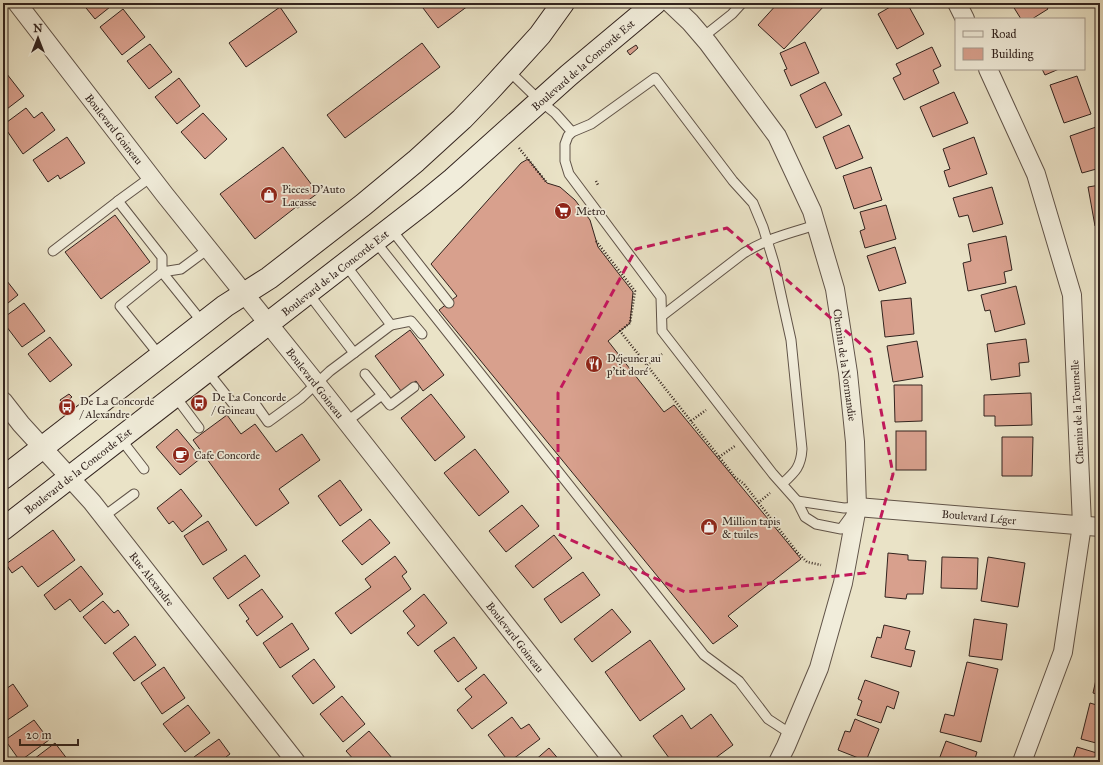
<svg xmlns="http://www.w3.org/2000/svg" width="1103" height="765" font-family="'IM FELL Great Primer',serif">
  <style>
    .building { fill: #d8a08d; stroke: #32231e }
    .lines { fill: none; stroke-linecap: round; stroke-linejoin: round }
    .lane-casing { stroke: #605348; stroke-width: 11 }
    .street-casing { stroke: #605348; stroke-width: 20 }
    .secondary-casing { stroke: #32231e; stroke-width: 24 }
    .path { stroke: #32231e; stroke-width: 2.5; stroke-dasharray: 1 2; stroke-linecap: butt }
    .lane { stroke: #f1eddb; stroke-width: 9 }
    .street { stroke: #f1eddb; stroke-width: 18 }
    .secondary { stroke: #f1eddb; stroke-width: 22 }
    .marked { fill: none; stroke: #c2185b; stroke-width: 3; stroke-dasharray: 8 5; stroke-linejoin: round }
    .labels { text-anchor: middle; stroke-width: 3.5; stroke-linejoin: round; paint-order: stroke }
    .street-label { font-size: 11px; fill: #32231e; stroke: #f1eddb }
    .poi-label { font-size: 11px; fill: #32231e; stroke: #f1eddb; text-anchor: start }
  </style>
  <rect width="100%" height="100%" fill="#eae3c7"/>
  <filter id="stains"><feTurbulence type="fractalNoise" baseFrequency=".005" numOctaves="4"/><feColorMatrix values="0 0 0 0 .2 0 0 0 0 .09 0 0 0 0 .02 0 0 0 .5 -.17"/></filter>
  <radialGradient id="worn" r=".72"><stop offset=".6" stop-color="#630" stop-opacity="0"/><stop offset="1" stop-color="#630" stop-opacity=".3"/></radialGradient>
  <g class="building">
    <path d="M82 3H115L95 19Z"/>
    <path d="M422 3H472L438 28 420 4Z"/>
    <path d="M778 3H823L825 5 784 49 758 25Z"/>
    <path d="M897 3H907L924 34 897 49 878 14Z"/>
    <path d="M1011 3H1044L1048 9 1032 19H1021Z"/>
    <path d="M280 7 297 32 246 67 229 43Z"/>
    <path d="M123 9 145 37 122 55 100 27Z"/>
    <path d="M805 42 819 73 791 86 784 70 787 69 780 53Z"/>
    <path d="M422 43 440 67 345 138 327 115Z"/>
    <path d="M150 44 172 72 149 89 127 61Z"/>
    <path d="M636 45 638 48 630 55 627 51Z"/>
    <path d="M932 47 941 66 933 70 939 83 904 100 893 78 901 74 896 64Z"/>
    <path d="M3 69 24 96 3 112Z"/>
    <path d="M1042 69H1059L1045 75Z"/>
    <path d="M1077 76 1091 114 1064 123 1050 85Z"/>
    <path d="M179 78 200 106 177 124 155 97Z"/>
    <path d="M825 82 842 115 816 128 800 95Z"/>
    <path d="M954 92 968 123 933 137 920 107Z"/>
    <path d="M26 108 34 118 42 112 55 130 23 154 3 125Z"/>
    <path d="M203 113 227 139 205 159 181 132Z"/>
    <path d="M849 125 863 158 836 169 823 137Z"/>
    <path d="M1099 126 1100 168 1082 173 1070 136Z"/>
    <path d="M67 137 85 163 60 179 58 175 48 182 33 160Z"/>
    <path d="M974 137 987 174 949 187 944 171 950 169 943 149Z"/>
    <path d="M283 147 318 193 298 208 296 207 255 239 220 194Z"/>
    <path d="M528 159 547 183 560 187 575 200 590 220 598 247 633 292 630 323 608 341 664 412 674 405 801 559 728 616 738 626 713 644 439 310 457 296 431 264 521 163Z"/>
    <path d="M871 167 882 200 854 209 843 176Z"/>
    <path d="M1100 185V226H1095L1088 187Z"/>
    <path d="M992 187 1003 224 973 232 968 215 959 217 953 198Z"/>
    <path d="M886 205 896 239 865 248 860 231 865 229 860 212Z"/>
    <path d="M115 215 150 262 101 299 65 252Z"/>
    <path d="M1006 236 1012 270 1004 272 1006 283 968 291 963 263 971 261 968 244Z"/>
    <path d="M895 247 906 283 879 291 867 256Z"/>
    <path d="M3 276 18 295 3 307Z"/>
    <path d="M1016 286 1025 324 995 332 990 310 985 311 981 295Z"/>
    <path d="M911 298 914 334 885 337 881 301Z"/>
    <path d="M24 303 45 331 22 347 3 322V318Z"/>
    <path d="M410 330 444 375 423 391 416 381 401 391 375 356Z"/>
    <path d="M50 337 72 365 50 382 28 354Z"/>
    <path d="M1026 339 1029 362 1019 363 1020 376 991 380 987 344Z"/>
    <path d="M917 341 923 377 893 382 887 346Z"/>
    <path d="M894 385H922V421L895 422Z"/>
    <path d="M1031 393 1032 425 995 426V416H984V395Z"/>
    <path d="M69 394 72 397 63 404 60 400Z"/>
    <path d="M431 394 465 437 435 461 401 418Z"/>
    <path d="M227 415 241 434 255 424 276 452 302 434 320 460 279 489 289 503 256 526 193 440Z"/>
    <path d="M177 429 201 458 180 475 156 447Z"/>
    <rect x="896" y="431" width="30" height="39"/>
    <path d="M1002 437H1033L1032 476H1002Z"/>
    <path d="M475 449 509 492 479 516 444 473Z"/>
    <path d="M340 480 362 510 340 526 318 496Z"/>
    <path d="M181 489 202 516 182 532 173 521 169 524 157 508Z"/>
    <path d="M522 505 539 526 506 552 489 531Z"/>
    <path d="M370 519 390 543 362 565 342 541Z"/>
    <path d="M208 521 227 550 203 565 184 536Z"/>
    <path d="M53 530 75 560 38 587 22 566 12 573 6 564Z"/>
    <path d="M554 535 572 558 533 588 515 566Z"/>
    <path d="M888 553 908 555V560L926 561 923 594H907L906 599 885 597Z"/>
    <path d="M245 555 260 576 228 599 213 578Z"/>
    <path d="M395 556 407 572 402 576 411 589 351 634 335 613 371 587 365 579Z"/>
    <path d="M942 557 978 558 977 589 941 588Z"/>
    <path d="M988 557 1025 563 1018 607 981 601Z"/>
    <path d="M81 566 103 594 80 612 70 599 55 610 44 595Z"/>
    <path d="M583 572 600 595 561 623 544 599Z"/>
    <path d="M262 589 283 617 257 636 246 621 249 619 239 605Z"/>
    <path d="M424 594 447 623 418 646 407 633 415 626 403 611Z"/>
    <path d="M103 601 114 613 118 610 129 625 105 644 83 617Z"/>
    <path d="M612 609 631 632 592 662 574 639Z"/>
    <path d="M974 619 1007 624 1002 660 969 656Z"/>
    <path d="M292 623 309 649 280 668 263 643Z"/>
    <path d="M884 625 910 631 905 649 915 651 911 667 871 657 877 637 881 638Z"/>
    <path d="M135 636 156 665 134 681 113 653Z"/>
    <path d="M454 637 477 668 458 682 434 651Z"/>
    <path d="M650 640 685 689 640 721 605 672Z"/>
    <path d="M314 659 335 687 313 704 292 676Z"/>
    <path d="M967 662 998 669 981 742 940 732 945 714 954 716Z"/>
    <path d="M1100 662V695L1093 693Z"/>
    <path d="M164 667 185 698 162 714 141 683Z"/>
    <path d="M484 674 507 703 472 729 457 710 472 697 465 689Z"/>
    <path d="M865 680 899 692 894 709 887 706 881 723 857 715 862 701 858 699Z"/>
    <path d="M13 684 28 706 3 723V691Z"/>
    <path d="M342 696 365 724 343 742 320 714Z"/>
    <path d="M1090 703 1100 706V744L1081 739Z"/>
    <path d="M188 705 210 733 185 752 163 724Z"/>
    <path d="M711 714 733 745 710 762H672L653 736 682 715 691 729Z"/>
    <path d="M512 717 521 729 529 724 540 739 509 762 488 735Z"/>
    <path d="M855 719 879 729 866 761 838 750 845 731 850 732Z"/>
    <path d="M34 720 49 740 20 761 5 740Z"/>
    <path d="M369 731 392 758 387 762H366L365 760 363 762H356L346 751Z"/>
    <path d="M219 739 230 754 226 757 230 762H198L194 757Z"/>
    <path d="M946 741 977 752 974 762H938Z"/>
    <path d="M55 743 68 760 66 762H30Z"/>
    <path d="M1077 747 1100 754V762H1072Z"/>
    <path d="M549 748 561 762H533Z"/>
  </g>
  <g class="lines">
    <g class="lane-casing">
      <g id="lane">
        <path d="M703 37 732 14 742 3"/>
        <path d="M508 70 540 101 555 113 572 132"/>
        <path d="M151 177 118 201 162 257V272L181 269 208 249"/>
        <path d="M391 229 449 303"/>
        <path d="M375 241 704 655 739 681 768 719 791 734"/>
        <path d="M53 251 118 201"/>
        <path d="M345 264 391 325 354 353"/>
        <path d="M662 316 744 253C768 238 790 233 816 225"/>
        <path d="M391 325 411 321 422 334"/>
        <path d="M160 356 120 306 162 272 203 323"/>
        <path d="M207 371 234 405H256L268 422 301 398 330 371 354 353 308 293"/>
        <path d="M365 374 390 405 414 387"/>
        <path d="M175 396 199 428"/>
        <path d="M346 422 382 395"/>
        <path d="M120 438 144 469"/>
        <path d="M782 484C795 472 801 467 802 449L791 340 774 263 763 227 753 203 733 181 655 78 591 124 572 132 568 136 565 144V161L569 174 661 297 662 331 773 474 797 501 805 517 816 524 841 529 852 514"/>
        <path d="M797 501 844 508 857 507"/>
        <path d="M103 517 134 494"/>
      </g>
    </g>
    <g class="street-casing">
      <g id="street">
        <path d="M17 3 165 195 316 383 614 762"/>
        <path d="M670 3 690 22 708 43 777 136 812 211 835 289 848 373 855 442 857 507 843 583 819 668 786 746 778 762"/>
        <path d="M957 3 965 19"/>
        <path d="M988 69 1036 174 1072 295 1082 525 1063 652 1022 762"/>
        <path d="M3 401 21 424 92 502 296 762"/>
        <path d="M857 507 1100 527"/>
      </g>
    </g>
    <g class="secondary-casing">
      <g id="secondary">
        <path d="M3 478 225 306 269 278 363 205 416 161 462 119 488 92 540 35 563 3"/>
        <path d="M3 529 425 202 453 179 569 75 655 3"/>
      </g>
    </g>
    <g class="path">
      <path d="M519 148 547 183"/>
      <path d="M596 181 598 185"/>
      <path d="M596 241 635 291 630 323 620 331 735 477 744 484 797 552 807 562 821 565"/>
      <path d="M647 365 662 354"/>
      <path d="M691 421 706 410"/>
      <path d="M719 457 735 446"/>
      <path d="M758 503 770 493"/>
    </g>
    <use href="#lane" class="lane"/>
    <use href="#street" class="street"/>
    <use href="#secondary" class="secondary"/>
  </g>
  <path class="marked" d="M727 228 870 352 893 474 865 573 685 592 558 534V393L636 249Z"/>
  <defs>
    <g id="shop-disc" transform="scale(0.9)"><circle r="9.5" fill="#8f2418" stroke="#f1eddb"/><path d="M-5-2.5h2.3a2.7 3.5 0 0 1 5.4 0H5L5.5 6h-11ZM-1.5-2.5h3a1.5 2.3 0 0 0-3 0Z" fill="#fff"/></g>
    <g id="supermarket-disc" transform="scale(0.9)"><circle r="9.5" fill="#8f2418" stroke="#f1eddb"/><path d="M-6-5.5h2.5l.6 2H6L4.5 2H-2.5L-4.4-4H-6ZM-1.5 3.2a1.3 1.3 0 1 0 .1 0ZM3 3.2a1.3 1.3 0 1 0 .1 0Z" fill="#fff"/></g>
    <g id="restaurant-disc" transform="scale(0.9)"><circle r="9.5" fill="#8f2418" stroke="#f1eddb"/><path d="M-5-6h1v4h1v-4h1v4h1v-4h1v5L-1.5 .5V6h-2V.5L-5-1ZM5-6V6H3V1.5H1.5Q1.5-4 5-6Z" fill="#fff"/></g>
    <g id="bus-disc" transform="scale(0.9)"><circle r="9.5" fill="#8f2418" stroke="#f1eddb"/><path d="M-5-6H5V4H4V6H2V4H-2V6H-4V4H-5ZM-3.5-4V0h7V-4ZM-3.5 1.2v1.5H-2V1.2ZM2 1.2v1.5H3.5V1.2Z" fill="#fff"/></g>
    <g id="cafe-disc" transform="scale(0.9)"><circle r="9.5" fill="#8f2418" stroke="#f1eddb"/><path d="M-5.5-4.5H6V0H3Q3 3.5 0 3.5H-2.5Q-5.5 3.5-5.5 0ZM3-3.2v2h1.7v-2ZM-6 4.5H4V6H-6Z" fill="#fff"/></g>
  </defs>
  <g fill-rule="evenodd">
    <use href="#shop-disc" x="269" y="195"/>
    <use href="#supermarket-disc" x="563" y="211"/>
    <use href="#restaurant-disc" x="594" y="364"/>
    <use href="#bus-disc" x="199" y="403"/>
    <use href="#bus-disc" x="67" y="407"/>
    <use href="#cafe-disc" x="181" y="455"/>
    <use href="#shop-disc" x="709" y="527"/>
  </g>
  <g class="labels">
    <g class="street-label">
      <text transform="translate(583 65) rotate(-41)" y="4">Boulevard de la Concorde Est</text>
      <text transform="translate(114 129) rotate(52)" y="4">Boulevard Goineau</text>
      <text transform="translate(335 273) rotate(-38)" y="4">Boulevard de la Concorde Est</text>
      <text transform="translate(845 365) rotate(82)" y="4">Chemin de la Normandie</text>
      <text transform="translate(315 383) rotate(52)" y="4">Boulevard Goineau</text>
      <text transform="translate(1077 412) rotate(-93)" y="4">Chemin de la Tournelle</text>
      <text transform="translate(78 471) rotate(-38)" y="4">Boulevard de la Concorde Est</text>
      <text transform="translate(979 517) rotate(5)" y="4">Boulevard Léger</text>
      <text transform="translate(152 579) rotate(52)" y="4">Rue Alexandre</text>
      <text transform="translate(515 637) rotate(52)" y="4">Boulevard Goineau</text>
    </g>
    <g class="poi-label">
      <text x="282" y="193">Pieces D'Auto<tspan x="282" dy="13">Lacasse</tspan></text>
      <text x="576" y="215">Metro</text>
      <text x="607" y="362">Déjeuner au<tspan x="607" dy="13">p'tit doré</tspan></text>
      <text x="212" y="401">De La Concorde<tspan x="212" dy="13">/ Goineau</tspan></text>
      <text x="80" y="405">De La Concorde<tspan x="80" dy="13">/ Alexandre</tspan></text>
      <text x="194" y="459">Cafe Concorde</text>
      <text x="722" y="525">Million tapis<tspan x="722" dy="13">&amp; tuiles</tspan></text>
    </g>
  </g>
  <rect width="1103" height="765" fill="none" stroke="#eae3c7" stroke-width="16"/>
  <rect x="4" y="4" width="1095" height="757" fill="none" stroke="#32231e" stroke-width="2"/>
  <rect x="8" y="8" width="1087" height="749" fill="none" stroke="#32231e"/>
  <rect x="955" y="18" width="130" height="52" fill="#f1eddb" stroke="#a59c8f"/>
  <rect x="963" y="31" width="20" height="6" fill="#f1eddb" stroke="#a59c8f"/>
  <text x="991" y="38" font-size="12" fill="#32231e">Road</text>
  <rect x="963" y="48" width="20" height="12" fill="#d8a08d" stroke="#a59c8f"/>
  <text x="991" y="58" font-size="12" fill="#32231e">Building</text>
  <g transform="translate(38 38)" stroke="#f1eddb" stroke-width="3" paint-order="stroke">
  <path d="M0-3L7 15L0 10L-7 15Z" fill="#32231e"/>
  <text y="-6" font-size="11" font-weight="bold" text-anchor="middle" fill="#32231e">N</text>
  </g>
  <path d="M20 739v6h58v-6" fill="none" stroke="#32231e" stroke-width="2"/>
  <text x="26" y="739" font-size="12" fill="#32231e" stroke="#f1eddb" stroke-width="3" paint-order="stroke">20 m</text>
  <rect width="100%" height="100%" filter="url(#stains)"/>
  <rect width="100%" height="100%" fill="url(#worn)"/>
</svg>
